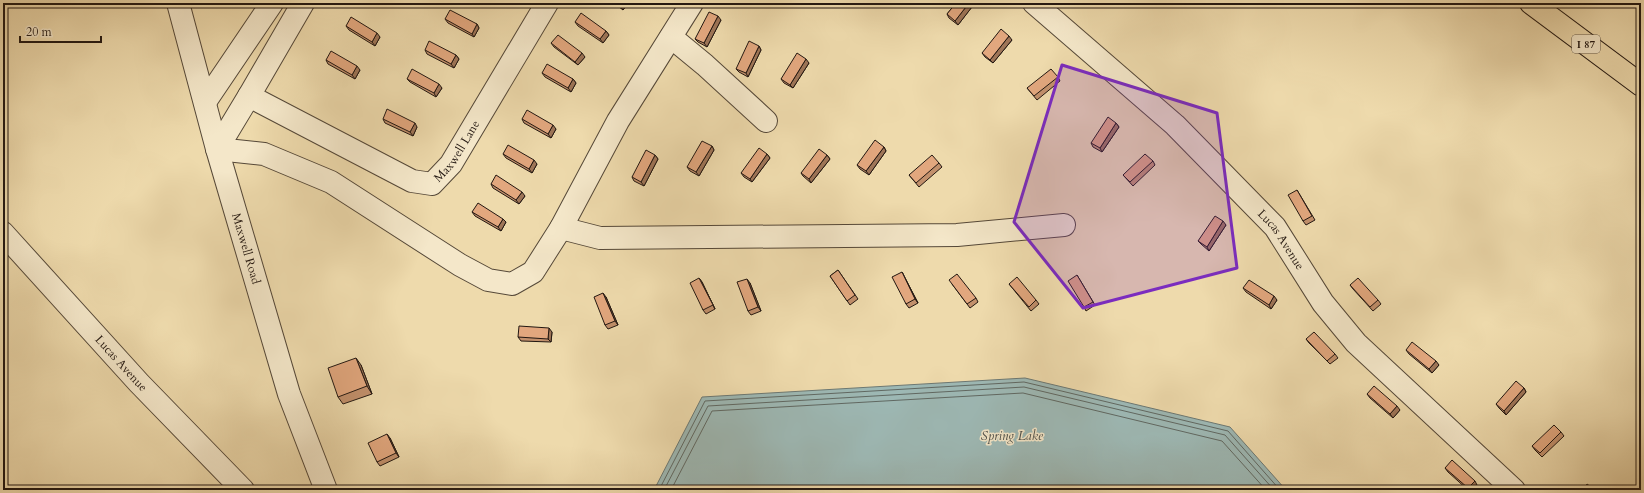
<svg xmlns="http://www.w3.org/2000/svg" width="1644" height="493" font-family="Cardo,serif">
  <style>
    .water { fill: #9db8b4; stroke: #6c7873 }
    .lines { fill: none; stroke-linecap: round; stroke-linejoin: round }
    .shore { stroke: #606862; stroke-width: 1 }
    .minor-casing { stroke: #554838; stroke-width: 24 }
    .highway-casing { stroke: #221711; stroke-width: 24 }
    .minor { stroke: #f4e7c9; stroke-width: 22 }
    .highway { stroke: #eedaac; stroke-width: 22 }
    .wall { fill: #c2906c; stroke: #221711 }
    .shaded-wall { fill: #9e7558; stroke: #221711 }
    .building { fill: #e2a77e; stroke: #221711 }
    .marked { fill: #7b2cbf; fill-opacity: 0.2; stroke: #7b2cbf; stroke-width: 3; stroke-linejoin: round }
    .labels { text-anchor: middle; stroke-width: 3; stroke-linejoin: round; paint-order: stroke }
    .shield { fill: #f4e7c9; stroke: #615548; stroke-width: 1 }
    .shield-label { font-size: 11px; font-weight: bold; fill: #221711 }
    .street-label { font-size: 12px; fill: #221711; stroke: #f4e7c9 }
    .water-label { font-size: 13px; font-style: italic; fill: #4d4f4a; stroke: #f4e7c9 }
  </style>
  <rect width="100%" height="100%" fill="#eedaac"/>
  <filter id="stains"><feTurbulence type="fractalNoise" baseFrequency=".005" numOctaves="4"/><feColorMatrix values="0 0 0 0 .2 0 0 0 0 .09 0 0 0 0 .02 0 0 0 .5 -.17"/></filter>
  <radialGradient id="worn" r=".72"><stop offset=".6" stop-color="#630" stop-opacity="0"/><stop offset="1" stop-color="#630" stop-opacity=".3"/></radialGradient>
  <path class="water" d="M1025 378 1230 427 1286 490H654L702 397Z"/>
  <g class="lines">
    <g class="shore">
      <path d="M659 490 705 401 1024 382 1228 431 1280 490"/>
      <path d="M664 490 708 406 1024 387 1225 435 1274 490"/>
      <path d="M671 490 712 411 1023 393 1222 441 1266 490"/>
    </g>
    <g class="minor-casing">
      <g id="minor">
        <path id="s1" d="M178 3 217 149 289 394 326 490"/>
        <path id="s2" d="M303 3 249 96 412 181 432 184 451 164 547 3"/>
        <path id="s3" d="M1034 3 1175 125 1275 227 1323 303 1356 343 1514 490"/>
        <path d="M671 37 705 65 766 121"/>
        <path d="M249 96 217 149 264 154 331 182 460 265 488 280 512 284 533 272 561 228 618 121 692 3"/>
        <path d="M205 102 272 3"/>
        <path d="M561 228 600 238 957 235 1064 225"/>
        <path id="s4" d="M3 233 139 383 243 490"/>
      </g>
    </g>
    <g class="highway-casing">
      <path id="highway" d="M1531 3 1641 85"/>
    </g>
    <use href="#minor" class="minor"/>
    <use href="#highway" class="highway"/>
  </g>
  <g class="wall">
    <path d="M614 3H628L623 10Z"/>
    <path d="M956 3H975L958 25 949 18 947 14Z"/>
    <path d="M445 19 477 24 479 28 474 37 448 23Z"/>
    <path d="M721 20 707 47 698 42 695 39Z"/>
    <path d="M575 22 606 31 609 35 603 43 578 26Z"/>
    <path d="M346 26 380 37 375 46 349 30Z"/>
    <path d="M1012 40 993 63 985 57 982 53Z"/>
    <path d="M551 43 585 57 578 65 554 47Z"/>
    <path d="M759 46 761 50 748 77 739 72 736 69Z"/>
    <path d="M425 50 456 55 459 59 454 68 427 54Z"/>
    <path d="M326 60 360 70 355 79 328 64Z"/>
    <path d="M809 63 793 88 784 83 781 79Z"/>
    <path d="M542 73 573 79 576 83 571 92 545 77Z"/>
    <path d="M1058 77 1060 81 1037 100 1027 88Z"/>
    <path d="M407 79 442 88 436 97 410 82Z"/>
    <path d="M383 119 417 127 413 136 385 123Z"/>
    <path d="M522 119 556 129 551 138 524 123Z"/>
    <path d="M1116 123 1119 127 1102 152 1093 147 1091 143Z"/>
    <path d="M712 146 714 150 699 176 690 171 687 167Z"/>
    <path d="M884 147 886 151 869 175 860 169 857 165Z"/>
    <path d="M503 154 537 164 532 173 506 158Z"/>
    <path d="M767 154 770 158 752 182 744 177 741 173Z"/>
    <path d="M655 155 658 159 644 186 634 181 632 177Z"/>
    <path d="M827 155 830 159 811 183 803 176 801 173Z"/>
    <path d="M1153 161 1155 165 1133 186 1123 175Z"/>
    <path d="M939 163 942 167 919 187 909 175Z"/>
    <path d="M491 184 525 196 519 204 493 188Z"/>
    <path d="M1297 190 1315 220 1306 225 1303 221Z"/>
    <path d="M472 212 506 222 501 231 475 216Z"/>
    <path d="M1226 225 1209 251 1201 244 1198 241Z"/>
    <path d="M838 270 858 299 850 305 830 276Z"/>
    <path d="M902 272 904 276 918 303 909 308 906 304Z"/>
    <path d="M1077 275 1095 305 1086 311 1084 307Z"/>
    <path d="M699 278 702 282 715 309 706 314 703 310Z"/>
    <path d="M750 283 761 311 751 315 748 311Z"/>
    <path d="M952 284 976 298 978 302 970 308Z"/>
    <path d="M1009 284 1036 300 1039 304 1031 311Z"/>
    <path d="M1350 285 1378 300 1381 304 1373 311 1353 289Z"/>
    <path d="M1243 288 1277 300 1271 309 1246 292Z"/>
    <path d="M606 297 618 325 608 329 605 325Z"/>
    <path d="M552 332 551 342 521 341 518 337Z"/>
    <path d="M1306 339 1335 354 1338 358 1330 364 1309 343Z"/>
    <path d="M1406 350 1439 365 1432 373 1409 354Z"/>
    <path d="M361 365 372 394 343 404 338 397Z"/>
    <path d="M1524 388 1526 392 1506 415 1499 408 1496 404Z"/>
    <path d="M1367 394 1400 410 1393 418 1370 398Z"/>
    <path d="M1561 432 1564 436 1542 457 1535 450 1532 446Z"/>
    <path d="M390 438 399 457 380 466 377 462Z"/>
    <path d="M1445 468 1477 485 1472 490H1468L1448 472Z"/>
  </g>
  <g class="shaded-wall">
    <path d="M622 3H628L623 10 620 6Z"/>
    <path d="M969 3H975L958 25 955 21Z"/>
    <path d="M718 16 721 20 707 47 704 43Z"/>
    <path d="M477 24 479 28 474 37 472 34Z"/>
    <path d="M606 31 609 35 603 43 600 39Z"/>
    <path d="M377 33 380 37 375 46 372 42Z"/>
    <path d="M1009 36 1012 40 993 63 990 60Z"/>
    <path d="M759 46 761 50 748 77 746 73Z"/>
    <path d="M582 53 585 57 578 65 575 62Z"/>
    <path d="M456 55 459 59 454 68 451 64Z"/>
    <path d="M806 59 809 63 793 88 790 85Z"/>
    <path d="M357 66 360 70 355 79 352 75Z"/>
    <path d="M573 79 576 83 571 92 568 88Z"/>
    <path d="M439 84 442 88 436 97 434 93Z"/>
    <path d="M415 123 417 127 413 136 410 132Z"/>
    <path d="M1116 123 1119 127 1102 152 1100 148Z"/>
    <path d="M553 125 556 129 551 138 548 134Z"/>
    <path d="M712 146 714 150 699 176 696 172Z"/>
    <path d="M884 147 886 151 869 175 866 171Z"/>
    <path d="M767 154 770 158 752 182 750 179Z"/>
    <path d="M655 155 658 159 644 186 641 182Z"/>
    <path d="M827 155 830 159 811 183 809 179Z"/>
    <path d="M534 160 537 164 532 173 529 169Z"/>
    <path d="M522 192 525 196 519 204 516 200Z"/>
    <path d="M503 219 506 222 501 231 498 227Z"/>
    <path d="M1223 221 1226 225 1209 251 1207 247Z"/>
    <path d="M902 272 904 276 918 303 915 299Z"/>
    <path d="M699 278 702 282 715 309 713 305Z"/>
    <path d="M747 279 750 283 761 311 758 307Z"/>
    <path d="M603 293 606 297 618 325 615 321Z"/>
    <path d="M1274 296 1277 300 1271 309 1269 305Z"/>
    <path d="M549 328 552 332 551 342 548 339Z"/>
    <path d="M356 358 361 365 372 394 367 386Z"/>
    <path d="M1436 361 1439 365 1432 373 1429 369Z"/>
    <path d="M1524 388 1526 392 1506 415 1504 411Z"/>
    <path d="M1397 406 1400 410 1393 418 1390 414Z"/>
    <path d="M387 434 390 438 399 457 396 453Z"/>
    <path d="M1475 481 1477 485 1472 490H1469L1468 488Z"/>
  </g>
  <g class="building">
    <path d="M617 3H622L620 6Z"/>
    <path d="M956 3H969L955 21 947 14Z"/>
    <path d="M450 10 477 24 472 34 445 19Z"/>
    <path d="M709 12 718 16 704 43 695 39Z"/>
    <path d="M581 13 606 31 600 39 575 22Z"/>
    <path d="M351 17 377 33 372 42 346 26Z"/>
    <path d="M1001 29 1009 36 990 60 982 53Z"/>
    <path d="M558 35 582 53 575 62 551 43Z"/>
    <path d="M429 41 456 55 451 64 425 50Z"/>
    <path d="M749 41 759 46 746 73 736 69Z"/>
    <path d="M331 51 357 66 352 75 326 60Z"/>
    <path d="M797 53 806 59 790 85 781 79Z"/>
    <path d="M547 64 573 79 568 88 542 73Z"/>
    <path d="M412 69 439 84 434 93 407 79Z"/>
    <path d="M1051 69 1058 77 1034 96 1027 88Z"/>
    <path d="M387 109 415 123 410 132 383 119Z"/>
    <path d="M527 110 553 125 548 134 522 119Z"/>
    <path d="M1108 117 1116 123 1100 148 1091 143Z"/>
    <path d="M875 140 884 147 866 171 857 165Z"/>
    <path d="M702 141 712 146 696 172 687 167Z"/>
    <path d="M508 145 534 160 529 169 503 154Z"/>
    <path d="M759 148 767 154 750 179 741 173Z"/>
    <path d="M819 149 827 155 809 179 801 173Z"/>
    <path d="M646 150 655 155 641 182 632 177Z"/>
    <path d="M1145 154 1153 161 1130 182 1123 175Z"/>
    <path d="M932 155 939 163 916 183 909 175Z"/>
    <path d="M496 175 522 192 516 200 491 184Z"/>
    <path d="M1297 190 1312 216 1303 221 1288 195Z"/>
    <path d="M478 203 503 219 498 227 472 212Z"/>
    <path d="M1215 216 1223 221 1207 247 1198 241Z"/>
    <path d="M838 270 855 295 847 301 830 276Z"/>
    <path d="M902 272 915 299 906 304 892 277Z"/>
    <path d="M957 274 976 298 967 304 949 280Z"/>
    <path d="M1077 275 1093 302 1084 307 1068 281Z"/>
    <path d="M1017 277 1036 300 1029 307 1009 284Z"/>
    <path d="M699 278 713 305 703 310 690 283Z"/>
    <path d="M1358 278 1378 300 1370 307 1350 285Z"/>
    <path d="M747 279 758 307 748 311 737 282Z"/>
    <path d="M1249 280 1274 296 1269 305 1243 288Z"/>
    <path d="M603 293 615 321 605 325 594 297Z"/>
    <path d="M519 326 549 328 548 339 518 337Z"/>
    <path d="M1314 332 1335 354 1327 361 1306 339Z"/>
    <path d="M1412 342 1436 361 1429 369 1406 350Z"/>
    <path d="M356 358 367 386 338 397 328 368Z"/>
    <path d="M1516 381 1524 388 1504 411 1496 404Z"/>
    <path d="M1374 386 1397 406 1390 414 1367 394Z"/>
    <path d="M1554 425 1561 432 1540 453 1532 446Z"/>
    <path d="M387 434 396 453 377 462 368 443Z"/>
    <path d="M1452 460 1475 481 1468 488 1445 468Z"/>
    <path d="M1587 484 1595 490H1583Z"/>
  </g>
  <path class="marked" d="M1062 65 1217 113 1237 268 1083 308 1014 222Z"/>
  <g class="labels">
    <rect class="shield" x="1572" y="35" width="28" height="18" rx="3"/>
    <g class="shield-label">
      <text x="1586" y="48">I 87</text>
    </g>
    <g class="street-label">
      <text dy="4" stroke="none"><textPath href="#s2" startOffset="353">Maxwell Lane</textPath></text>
      <text dy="4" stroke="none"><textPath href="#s3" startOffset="343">Lucas Avenue</textPath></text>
      <text dy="4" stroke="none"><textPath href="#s1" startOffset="255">Maxwell Road</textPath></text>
      <text dy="4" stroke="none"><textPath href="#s4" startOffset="176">Lucas Avenue</textPath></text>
    </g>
    <g class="water-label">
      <text x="1012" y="440">Spring Lake</text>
    </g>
  </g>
  <rect width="1644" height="493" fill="none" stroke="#eedaac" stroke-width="16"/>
  <rect x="4" y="4" width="1636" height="485" fill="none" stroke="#221711" stroke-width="2"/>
  <rect x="8" y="8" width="1628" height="477" fill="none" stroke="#221711"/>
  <path d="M20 36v6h81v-6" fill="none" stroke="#221711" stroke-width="2"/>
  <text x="26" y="36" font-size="12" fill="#221711" stroke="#f4e7c9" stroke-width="3" paint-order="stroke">20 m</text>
  <rect width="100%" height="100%" filter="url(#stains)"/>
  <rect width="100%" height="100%" fill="url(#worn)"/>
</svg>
